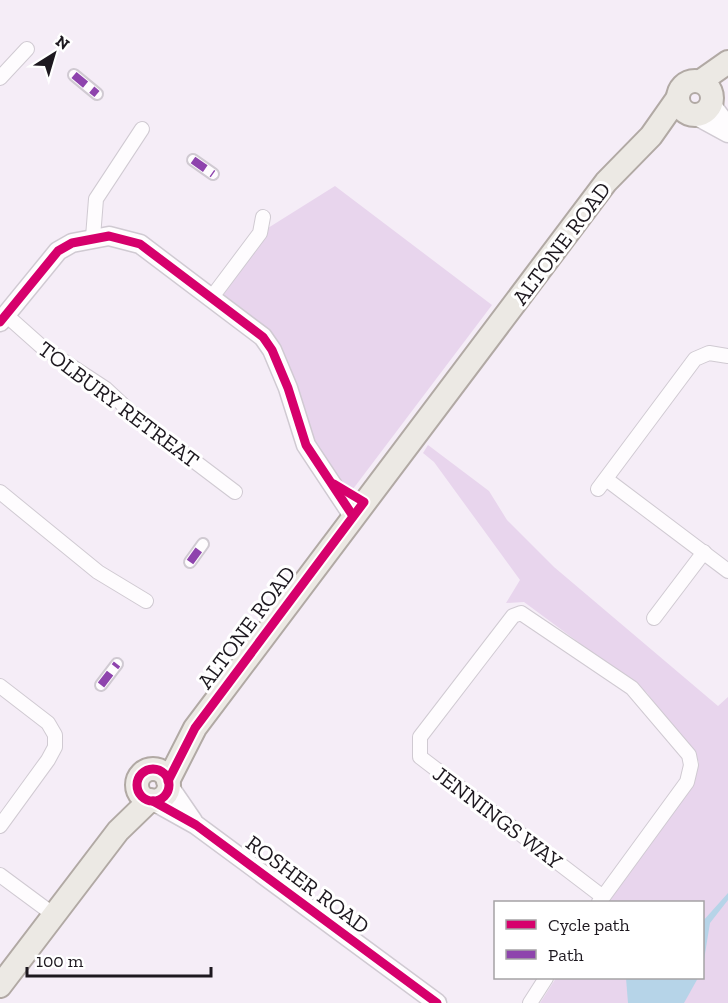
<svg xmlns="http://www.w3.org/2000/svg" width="728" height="1003" font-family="'Zilla Slab',serif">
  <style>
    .green { fill: #e8d5ed }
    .water { fill: #b6d4e8 }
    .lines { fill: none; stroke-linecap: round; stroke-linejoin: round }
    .pedestrian-casing { stroke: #d0cad2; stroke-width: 14 }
    .minor-casing { stroke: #d0cad2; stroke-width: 16 }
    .tertiary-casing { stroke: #d0cad2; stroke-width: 21 }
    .primary-casing { stroke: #b1a9a4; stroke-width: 26 }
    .pedestrian { stroke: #fefcfe; stroke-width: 10 }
    .minor { stroke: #fefcfe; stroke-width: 14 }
    .tertiary { stroke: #fefcfe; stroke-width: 18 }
    .primary { stroke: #ece9e4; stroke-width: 22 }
    .quiet { stroke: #8e44ad; stroke-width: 8; stroke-dasharray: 15 8; stroke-linecap: butt }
    .cycleway-casing { stroke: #fff; stroke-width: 13 }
    .cycleway { stroke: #d6006c; stroke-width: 9 }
    .labels { text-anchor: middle; stroke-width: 6; stroke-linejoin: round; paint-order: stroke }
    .street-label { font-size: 22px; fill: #1d181f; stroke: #fff }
  </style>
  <rect width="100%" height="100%" fill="#f5edf7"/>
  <g class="green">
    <path d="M335 186 492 305 350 493 334 484 278 364 212 297 260 233Z"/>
    <path d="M428 445 489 491 507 520 554 567 718 706 728 697V1003H540L556 978H702V902H605L694 780 699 762 647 693 524 602 506 603 520 580 434 462 423 453Z"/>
  </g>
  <g class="water">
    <path d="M728 893V900L710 923 703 966V921Z"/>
    <path d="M626 978H698L684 1003H628Z"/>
  </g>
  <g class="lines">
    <g class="pedestrian-casing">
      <g id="pedestrian">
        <path d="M74 75 97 94"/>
        <path d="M193 160 213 174"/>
        <path d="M190 562 203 544"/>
        <path d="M101 685 117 664"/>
      </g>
    </g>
    <g class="minor-casing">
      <g id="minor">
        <path d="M0 78 27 49"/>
        <path d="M93 237 96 199 142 129"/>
        <path d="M212 297 260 233 263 217"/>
        <path d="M6 315 42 347 106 389 136 417 235 492"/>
        <path d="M606 479 728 571"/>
        <path d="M598 489 695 359 709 353 728 356"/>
        <path d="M0 492 98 572 146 601"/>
        <path d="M654 618 704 552"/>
        <path d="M0 686 48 723 55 735V747L48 760 0 826"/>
        <path d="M0 875 54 915"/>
        <path d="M599 902 603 897 687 782 691 765 689 755 632 688 521 613 513 616 420 737V757L603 897"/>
        <path d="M530 1003 546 978"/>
      </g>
    </g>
    <g class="tertiary-casing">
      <g id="tertiary">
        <path d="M711 104 728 127"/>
        <path d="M695 115 728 133"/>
        <path d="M0 322 58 251 72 243 109 236 140 244 263 337 272 350 288 388 306 445 353 516"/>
        <path d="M169 786 193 821"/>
        <path d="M153 801 196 825 437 1003"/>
      </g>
    </g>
    <g class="primary-casing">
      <g id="primary">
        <circle cx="695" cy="98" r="17"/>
        <path d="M701 81 728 62"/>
        <circle cx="153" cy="785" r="16"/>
        <path d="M168 781 195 728 606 182 651 136 677 99"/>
        <path d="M0 986 118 831 150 800"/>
      </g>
    </g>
    <use href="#pedestrian" class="pedestrian"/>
    <use href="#minor" class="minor"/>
    <use href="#tertiary" class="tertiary"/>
    <use href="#primary" class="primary"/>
    <g class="quiet">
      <path d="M74 75 97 94"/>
      <path d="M193 160 213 174"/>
      <path d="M190 562 203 544"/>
      <path d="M101 685 117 664"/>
    </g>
    <g class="cycleway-casing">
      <g id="cycleway">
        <path d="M0 322 58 251 72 243 109 236 140 244 263 337 272 350 288 388 306 445 353 516"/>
        <circle cx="153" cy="785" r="16"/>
        <path d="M168 781 195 728 364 502 334 484"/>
        <path d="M153 801 196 825 437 1003"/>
      </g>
    </g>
    <use href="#cycleway" class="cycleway"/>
  </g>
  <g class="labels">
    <g class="street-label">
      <text transform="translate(561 243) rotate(-53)" y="8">ALTONE ROAD</text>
      <text transform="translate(119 404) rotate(37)" y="8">TOLBURY RETREAT</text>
      <text transform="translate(246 627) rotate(-53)" y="8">ALTONE ROAD</text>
      <text transform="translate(498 817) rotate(37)" y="8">JENNINGS WAY</text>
      <text transform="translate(308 884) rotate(37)" y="8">ROSHER ROAD</text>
    </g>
  </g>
  <rect x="494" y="901" width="210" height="78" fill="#ffffff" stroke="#a5a3a5" stroke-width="1.5"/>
  <rect x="506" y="920" width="30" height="9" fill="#d6006c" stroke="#a5a3a5" stroke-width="1.5"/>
  <text x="548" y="931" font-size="18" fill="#1d181f">Cycle path</text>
  <rect x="506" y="950" width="30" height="9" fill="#8e44ad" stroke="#a5a3a5" stroke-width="1.5"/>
  <text x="548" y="961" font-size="18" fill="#1d181f">Path</text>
  <g transform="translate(54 54) rotate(37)" stroke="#ffffff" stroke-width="4.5" paint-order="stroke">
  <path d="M0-4.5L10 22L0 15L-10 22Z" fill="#1d181f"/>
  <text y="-9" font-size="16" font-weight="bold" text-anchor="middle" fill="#1d181f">N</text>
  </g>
  <path d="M27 967v9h184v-9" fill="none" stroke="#1d181f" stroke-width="3"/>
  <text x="36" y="967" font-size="18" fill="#1d181f" stroke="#ffffff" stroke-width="4.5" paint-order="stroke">100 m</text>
</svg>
